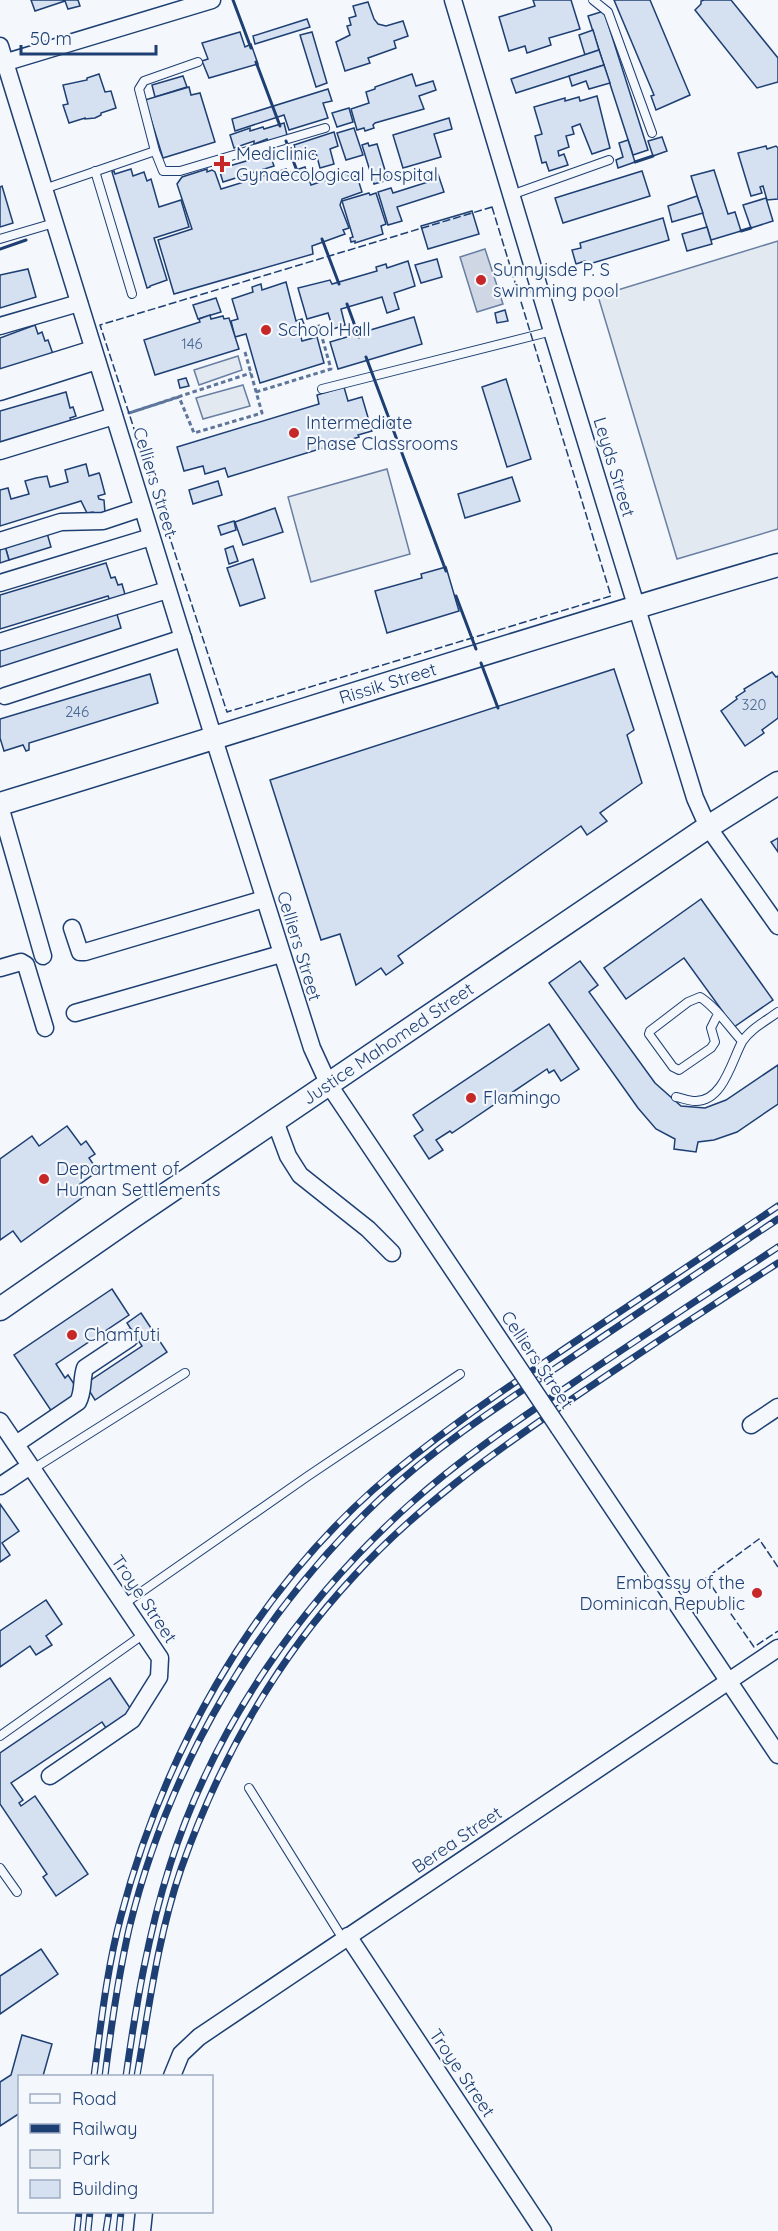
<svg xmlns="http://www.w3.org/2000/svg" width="778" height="2231" font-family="Quicksand,sans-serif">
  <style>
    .green { fill: #e3e9f0; stroke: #687fa3; stroke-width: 1.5 }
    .water { fill: #cfd7e4; stroke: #687fa3; stroke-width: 1.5 }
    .building { fill: #d5e0f0; stroke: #1d3f73; stroke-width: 1.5 }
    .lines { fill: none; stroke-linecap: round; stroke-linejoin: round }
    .service-casing { stroke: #1d3f73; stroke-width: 10 }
    .minor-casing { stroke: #1d3f73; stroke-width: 19 }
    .secondary-casing { stroke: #1d3f73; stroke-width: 25 }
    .path { stroke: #5e769c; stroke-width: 3; stroke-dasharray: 4.5 3; stroke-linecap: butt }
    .service { stroke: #f4f7fb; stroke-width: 8 }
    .minor { stroke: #f4f7fb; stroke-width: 16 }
    .secondary { stroke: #f4f7fb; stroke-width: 22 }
    .rail-casing { stroke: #1d3f73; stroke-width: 7 }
    .rail { stroke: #f4f7fb; stroke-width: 4.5; stroke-dasharray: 14; stroke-linecap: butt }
    .minor-bridge-casing { stroke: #1d3f73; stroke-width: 19; stroke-linecap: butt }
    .minor-bridge { stroke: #f4f7fb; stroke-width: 16 }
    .fence { stroke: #1d3f73; stroke-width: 1.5; stroke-dasharray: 8 3; stroke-linecap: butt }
    .wall { stroke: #1d3f73; stroke-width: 3 }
    .poi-dot { fill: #c62828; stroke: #f4f7fb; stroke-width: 2 }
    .labels { text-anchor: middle; stroke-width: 4.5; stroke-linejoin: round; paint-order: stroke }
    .number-label { font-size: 15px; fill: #4b6792 }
    .poi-label { font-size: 18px; fill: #1d3f73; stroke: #f4f7fb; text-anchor: start }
    .street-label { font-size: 18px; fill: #1d3f73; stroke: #f4f7fb }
  </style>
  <rect width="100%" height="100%" fill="#f4f7fb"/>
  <g class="green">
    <path d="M778 241V529L677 559 598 296Z"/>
    <path d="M238 356 242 370 199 385 194 370Z"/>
    <path d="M243 385 250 406 203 419 196 398Z"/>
    <path d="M387 469 410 554 311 582 288 497Z"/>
  </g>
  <path class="water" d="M485 249 503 304 477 312 460 257Z"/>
  <g class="building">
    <path d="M31 0H78L80 6 68 9 65 1 35 11Z"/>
    <path d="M533 0H571L580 29 549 38 551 45 527 53 525 46 509 51 499 17 535 6Z"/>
    <path d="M614 0H650L690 95 656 110 651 96 654 95Z"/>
    <path d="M704 0H731L778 58V82L757 88 695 10 701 4V1Z"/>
    <path d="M368 2 374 19 378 24 386 26 403 21 408 36 394 41 396 48 368 58 370 63 345 71 336 42 350 35 347 26 351 25 349 18 356 16 353 6Z"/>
    <path d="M604 11 648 150 633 155 588 16Z"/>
    <path d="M307 19 310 27 255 44 253 36Z"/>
    <path d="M593 30 599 50 585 55 579 35Z"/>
    <path d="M240 32 245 47 251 44 258 64 209 78 202 61 208 59 202 43Z"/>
    <path d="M312 32 327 83 316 87 300 35Z"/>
    <path d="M599 50 604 65 516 93 511 79Z"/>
    <path d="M604 65 610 83 589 89 586 81 572 86 569 76Z"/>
    <path d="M99 74 105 92 111 91 116 108 101 113V115L95 118 85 119V118L69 123 63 105 68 104 63 85 87 80V78Z"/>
    <path d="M412 74 416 86 433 81 436 90 419 96 424 109 375 123 373 125 374 128 365 131 364 128 357 130 351 109 369 103 366 92 375 89V87Z"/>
    <path d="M183 76 187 87 155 97 152 85Z"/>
    <path d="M189 87 191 95 200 93 215 142 163 158 145 100Z"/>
    <path d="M328 89 332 101 323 103 328 118 289 130 284 115 235 131 232 119Z"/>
    <path d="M597 96 610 148 592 154 580 124 572 127 574 134 566 136 569 147 558 151 559 156 564 154 568 165 549 171 546 162 542 163 535 136 542 134 534 107 565 98V101L579 97 580 101Z"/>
    <path d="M349 108 353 122 337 127 332 113Z"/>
    <path d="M449 118 452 129 434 134 441 157 403 168 393 135Z"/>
    <path d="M284 123 287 135 268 142 267 139 254 144V141L234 148 230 135 250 128V131L263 127 264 129Z"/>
    <path d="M354 128 363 155 346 160 337 133Z"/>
    <path d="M334 132 338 146 330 149 334 164 320 168 316 153 298 159 294 145Z"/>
    <path d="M662 137 667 151 653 156 648 141Z"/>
    <path d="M628 140 635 162 618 168 616 160 623 157 619 143Z"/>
    <path d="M368 143 369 146 377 144 388 180 374 184 362 145Z"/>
    <path d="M766 146 767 149 776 146 778 148V199L767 200 763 186 760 187 762 193 751 196 738 153Z"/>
    <path d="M270 154 274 166 223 182 219 169Z"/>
    <path d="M305 167 311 185 347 173 349 177 357 176 362 192 342 199 340 205 349 228 343 230 345 234 312 246 313 254 174 294 158 240 192 229 177 184 182 177 207 169V172L212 170 215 172 221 189 286 169 287 173Z"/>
    <path d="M131 169 133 176 144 172 147 181 151 179 159 207 181 200 189 227 154 238 167 280 150 286V287L147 288 112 172 114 171 115 174Z"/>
    <path d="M714 170 728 214 735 212 741 231 711 240 691 176Z"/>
    <path d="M642 171 650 196 563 223 555 198Z"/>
    <path d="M438 174 444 192 397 207 402 221 388 225 378 192 391 188 393 193 431 181 429 177Z"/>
    <path d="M2 186 13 223 0 227V187Z"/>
    <path d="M369 193 370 195 376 193 386 224 381 226 383 234 355 243V241L351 242 350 238 353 237 342 201Z"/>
    <path d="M697 196 703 213 672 222 668 206Z"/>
    <path d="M766 198 773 221 751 228 743 205Z"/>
    <path d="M472 211 479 234 428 249 421 226Z"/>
    <path d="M663 218 669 240 586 265 585 261 576 264 572 250 581 248 580 243Z"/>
    <path d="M707 227 712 244 687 251 682 234Z"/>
    <path d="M437 259 442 277 421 283 415 265Z"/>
    <path d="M408 261 415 286 394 293 399 309 387 313 382 297 341 309 345 325 333 329 328 313 307 319 298 288 330 280 332 284 377 271 376 267 386 264 387 268Z"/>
    <path d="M28 269 36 297 0 308V275Z"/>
    <path d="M286 282 296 321 302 319 304 324 298 326 302 341 317 337 324 363 260 383 246 334 235 337 231 321 238 319 232 299 253 292 252 287 261 284 262 290Z"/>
    <path d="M216 298 221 312 198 319 193 305Z"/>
    <path d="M505 310 508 321 497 323 495 313Z"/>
    <path d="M210 315 211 319 223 316 224 319 229 318 239 349 155 375 144 340 200 322 199 319Z"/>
    <path d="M414 317 422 344 338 369 330 342Z"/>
    <path d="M35 325 38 334 42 332 45 341 48 340 54 357 0 371V338Z"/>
    <path d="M186 378 189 386 180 388 178 380Z"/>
    <path d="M506 379 531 459 507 467 482 387Z"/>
    <path d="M344 387 348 401 362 397 372 431 358 435 359 437 228 477 225 468 205 474 203 466 184 471 177 447 319 404 317 395Z"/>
    <path d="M66 392 70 408 73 407 76 416 70 418 72 424 0 447V411Z"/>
    <path d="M86 464 89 476 99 473 100 475 105 494 98 496 99 499 104 500 105 513 94 516 93 512 87 513 81 501 0 526V490L8 488 11 499 29 494 25 481 36 478 47 476 50 487 61 484 68 482 65 470Z"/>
    <path d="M512 477 520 501 465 518 458 494Z"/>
    <path d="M218 481 222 495 193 504 189 490Z"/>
    <path d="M275 508 283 532 243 545 235 522Z"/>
    <path d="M234 521 236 530 221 535 218 526Z"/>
    <path d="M47 533 51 547 9 560 5 546Z"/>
    <path d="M5 546 9 560 0 563V547Z"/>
    <path d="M233 546 238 561 229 564 225 549Z"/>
    <path d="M253 559 265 598 240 606 227 568Z"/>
    <path d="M106 563 111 578 115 577 118 585 122 584 126 598 111 603 108 596 0 629V595Z"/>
    <path d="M446 567 459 611 387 633 375 591 422 578 421 574Z"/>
    <path d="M116 611 121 628 0 667V649Z"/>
    <path d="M614 669 634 730 627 735 642 783 600 813 607 821 587 835 581 826 398 956 403 963 386 975 381 968 356 985 340 934 321 940 270 780Z"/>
    <path d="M772 672 776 677 778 676V718L762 730 764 733 745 746 721 711 737 699 736 697 745 691 744 689Z"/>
    <path d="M150 674 158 703 29 743V750L26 751 23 745 4 751 0 738V719Z"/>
    <path d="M778 838V852L771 842Z"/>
    <path d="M701 899 773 1000 734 1027 684 958 626 999 604 968Z"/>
    <path d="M580 961 598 985 589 992 655 1083 681 1106 705 1108 726 1100 778 1065V1104L737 1132 714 1140 698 1142 696 1152 674 1149 675 1139 656 1129 638 1108 549 983Z"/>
    <path d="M549 1024 579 1069 561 1081 554 1070 549 1073 547 1069 452 1133 450 1131 436 1140 443 1150 429 1159 414 1136 423 1130 413 1115Z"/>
    <path d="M67 1126 81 1145 86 1141 95 1154 89 1158 98 1171 76 1187 83 1197 21 1242 13 1231 0 1240V1159L32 1136 39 1146Z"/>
    <path d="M112 1289 129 1315 56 1364 65 1378 68 1375 80 1393 52 1412 14 1355Z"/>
    <path d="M141 1313 167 1352 95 1400 85 1384 142 1346 127 1323Z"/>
    <path d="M0 1504 19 1531 2 1543 10 1555 0 1562Z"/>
    <path d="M46 1600 62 1624 46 1636 52 1645 36 1655 30 1646 0 1667V1631Z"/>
    <path d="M110 1678 132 1711 106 1728 102 1722 11 1783 23 1800 19 1803 21 1806 35 1796 88 1874 56 1896 43 1877 47 1874 0 1804V1753Z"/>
    <path d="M41 1949 58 1974 0 2014V1976Z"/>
    <path d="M22 2035 52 2044 43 2076H20V2113L0 2126V2082L11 2075Z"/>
  </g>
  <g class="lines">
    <g class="service-casing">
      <g id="service">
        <path d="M593 0 608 12 652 133"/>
        <path d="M198 62 144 81 139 89 155 151 163 171H180L325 128"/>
        <path d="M95 171 132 294"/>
        <path d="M44 189 155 151"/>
        <path d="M511 195 609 160"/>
        <path d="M0 239 54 223"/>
        <path d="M322 389 552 331"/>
        <path d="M718 1014 711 1028 715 1042 711 1048 679 1070 673 1067 649 1034 650 1031 688 1002 700 997C716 1007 729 1027 742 1041"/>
        <path d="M676 1097C682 1098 689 1101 695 1101 723 1102 732 1060 742 1042 750 1029 766 1021 778 1012"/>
        <path d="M33 1469 185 1373"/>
        <path d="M124 1604 308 1476 460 1374"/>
        <path d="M0 1736 144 1634"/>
        <path d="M249 1788 343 1939"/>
        <path d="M0 1868 17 1892"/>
      </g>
    </g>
    <g class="minor-casing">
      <g id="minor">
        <path d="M453 0 552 331 695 798 708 827 778 926"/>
        <path d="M0 46 214 739 312 1048 329 1085 510 1355"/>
        <path d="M0 64 212 0"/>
        <path d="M0 326 79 303"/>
        <path d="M0 378 93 349"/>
        <path d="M0 392 97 361"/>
        <path d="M0 451 114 416"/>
        <path d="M0 541 61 522 103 521 142 508"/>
        <path d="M0 583 151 537"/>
        <path d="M0 642 167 590"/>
        <path d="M5 696 183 638"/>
        <path d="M0 806 43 956"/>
        <path d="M72 928 80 952H85L264 899"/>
        <path d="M0 968 21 962 26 965 45 1028"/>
        <path d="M75 1013 281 954"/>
        <path d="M275 1121 288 1156 300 1175 368 1229 392 1253"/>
        <path d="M0 1421 160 1658 159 1677 132 1720 50 1776"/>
        <path d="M751 1425 778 1407"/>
        <path d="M559 1428 778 1755"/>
        <path d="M16 1444 78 1402C84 1391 81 1380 85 1368L130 1338"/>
        <path d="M0 1486 30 1466"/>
        <path d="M348 1936 543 2231"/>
        <path d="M172 2076 181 2054 199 2037 778 1648"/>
        <path d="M142 2231 144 2212"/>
      </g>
    </g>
    <g class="secondary-casing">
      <g id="secondary">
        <path id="s1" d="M0 804C260 725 517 641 778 565"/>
        <path id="s2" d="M0 1309 131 1218 708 827 778 783"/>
      </g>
    </g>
    <g class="path">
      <path d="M245 352 262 413 194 433 179 397 129 413 251 373"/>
      <path d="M256 392 331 369 318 323"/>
    </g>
    <use href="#service" class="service"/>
    <use href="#minor" class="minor"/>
    <use href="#secondary" class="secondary"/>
    <g class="rail-casing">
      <g id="rail">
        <path d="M94 2076C101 2023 107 1968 121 1916 163 1756 249 1601 373 1490 434 1436 502 1391 570 1345 639 1299 709 1252 778 1206"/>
        <path d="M105 2076C111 2027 118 1978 129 1929 169 1765 257 1616 380 1499 434 1448 497 1407 559 1366 632 1317 705 1268 778 1219"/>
        <path d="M126 2076C136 2005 148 1934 170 1865 214 1726 302 1601 410 1504 459 1460 515 1422 570 1385 639 1338 708 1293 778 1247"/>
        <path d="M137 2076C149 2007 158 1936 181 1869 219 1761 276 1660 354 1576 417 1507 493 1453 569 1401 638 1354 708 1308 778 1263"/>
        <path d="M77 2231 79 2212"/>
        <path d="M88 2231 90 2212"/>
        <path d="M106 2231 109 2212"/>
        <path d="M119 2231 121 2212"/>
      </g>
    </g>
    <use href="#rail" class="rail"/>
    <g class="minor-bridge-casing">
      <path id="minor-bridge" d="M510 1355 559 1428"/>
    </g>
    <use href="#minor-bridge" class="minor-bridge"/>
    <g class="fence">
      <path d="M492 207 611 596 227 712 100 325Z"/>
      <path d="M778 1567 759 1539 706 1578 754 1647 778 1631"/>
    </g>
    <g class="wall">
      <path d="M233 0 251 48"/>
      <path d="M256 62 280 126"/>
      <path d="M286 141 297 171"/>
      <path d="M635 162 653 156"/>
      <path d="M741 231 751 228"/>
      <path d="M322 239 339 284"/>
      <path d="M0 249 26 240"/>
      <path d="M347 304 359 337"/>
      <path d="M366 357 446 571"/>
      <path d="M456 596 476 649"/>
      <path d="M481 663 498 708"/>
    </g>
  </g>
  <g class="poi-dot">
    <path d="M219 155h6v6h6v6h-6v6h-6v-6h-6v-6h6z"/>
    <circle cx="481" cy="280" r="6"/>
    <circle cx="266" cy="330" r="6"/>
    <circle cx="294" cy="433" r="6"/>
    <circle cx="471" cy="1098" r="6"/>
    <circle cx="44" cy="1179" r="6"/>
    <circle cx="72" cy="1335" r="6"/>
    <circle cx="757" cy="1593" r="6"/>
  </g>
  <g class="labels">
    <g class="number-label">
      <text x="192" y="349">146</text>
      <text x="754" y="710">320</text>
      <text x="77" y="717">246</text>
    </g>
    <g class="poi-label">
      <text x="236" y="160">Mediclinic<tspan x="236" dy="21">Gynaecological Hospital</tspan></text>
      <text x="493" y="276">Sunnyisde P. S<tspan x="493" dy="21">swimming pool</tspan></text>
      <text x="278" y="336">School Hall</text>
      <text x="306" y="429">Intermediate<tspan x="306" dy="21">Phase Classrooms</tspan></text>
      <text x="483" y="1104">Flamingo</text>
      <text x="56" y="1175">Department of<tspan x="56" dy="21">Human Settlements</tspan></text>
      <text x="84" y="1341">Chamfuti</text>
      <text x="745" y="1589" text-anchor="end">Embassy of the<tspan x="745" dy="21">Dominican Republic</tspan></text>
    </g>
    <g class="street-label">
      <text transform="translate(614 467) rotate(73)" y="6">Leyds Street</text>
      <text transform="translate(155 482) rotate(73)" y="6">Celliers Street</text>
      <text dy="6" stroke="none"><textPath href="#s1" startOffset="406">Rissik Street</textPath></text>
      <text transform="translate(299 946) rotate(73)" y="6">Celliers Street</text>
      <text dy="6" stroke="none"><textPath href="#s2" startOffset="470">Justice Mahomed Street</textPath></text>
      <text transform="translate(537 1360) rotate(56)" y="6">Celliers Street</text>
      <text transform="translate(144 1599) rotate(56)" y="6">Troye Street</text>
      <text transform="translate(457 1840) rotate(-34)" y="6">Berea Street</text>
      <text transform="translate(462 2073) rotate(56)" y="6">Troye Street</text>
    </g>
  </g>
  <rect x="18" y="2075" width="195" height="138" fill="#f4f7fb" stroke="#9eadc5" stroke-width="1.5"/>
  <rect x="30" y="2094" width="30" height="9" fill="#f4f7fb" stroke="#9eadc5" stroke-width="1.5"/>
  <text x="72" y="2105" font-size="18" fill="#1d3f73">Road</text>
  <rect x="30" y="2124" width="30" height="9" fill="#1d3f73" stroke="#9eadc5" stroke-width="1.5"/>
  <text x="72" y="2135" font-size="18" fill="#1d3f73">Railway</text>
  <rect x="30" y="2150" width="30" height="18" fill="#e3e9f0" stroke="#9eadc5" stroke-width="1.5"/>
  <text x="72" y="2165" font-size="18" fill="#1d3f73">Park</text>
  <rect x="30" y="2180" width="30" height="18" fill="#d5e0f0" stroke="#9eadc5" stroke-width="1.5"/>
  <text x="72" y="2195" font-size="18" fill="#1d3f73">Building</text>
  <path d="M21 45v9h135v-9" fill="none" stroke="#1d3f73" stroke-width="3"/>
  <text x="30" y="45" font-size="18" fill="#1d3f73" stroke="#f4f7fb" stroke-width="4.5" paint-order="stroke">50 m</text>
</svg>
